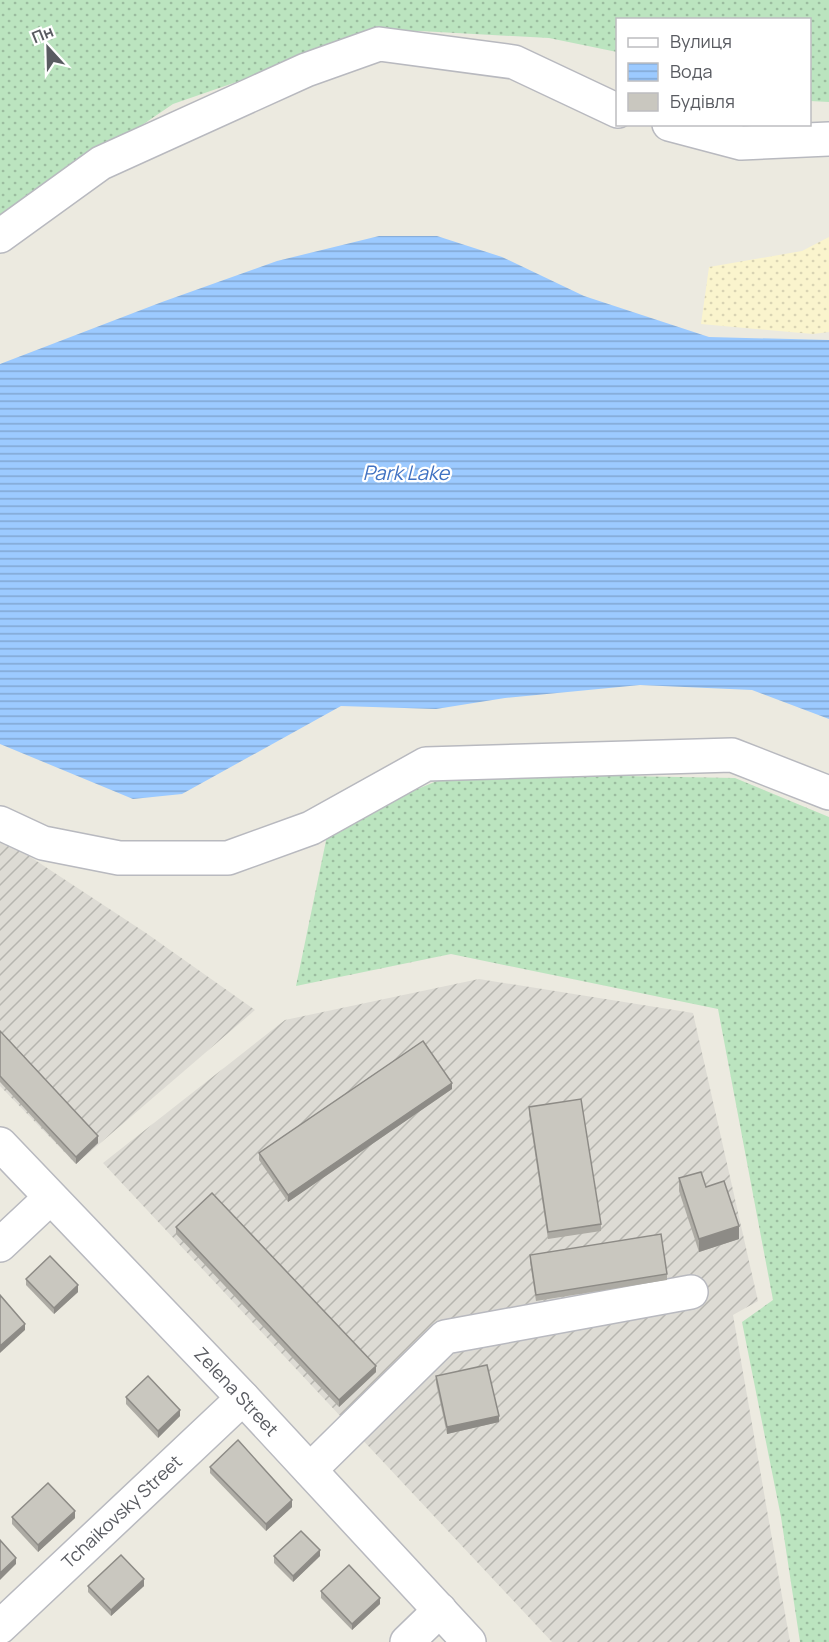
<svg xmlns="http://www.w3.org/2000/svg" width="829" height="1642" font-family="Manrope,sans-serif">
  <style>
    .industrial { fill: url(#industrial-furrows) }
    .grass { fill: url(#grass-dots) }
    .sand { fill: url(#sand-dots) }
    .water { fill: url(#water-rules) }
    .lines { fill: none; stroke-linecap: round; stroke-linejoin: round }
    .minor-casing { stroke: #b8b9bf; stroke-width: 36 }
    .minor { stroke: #fff; stroke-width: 33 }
    .wall { fill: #adaba4 }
    .shaded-wall { fill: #8d8b86 }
    .building { fill: #c9c7bf; stroke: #8d8b86; stroke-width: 1.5 }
    .labels { text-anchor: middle; stroke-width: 4.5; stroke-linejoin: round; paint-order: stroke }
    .street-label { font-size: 18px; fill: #595b61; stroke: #fff }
    .water-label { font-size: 20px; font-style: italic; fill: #4072c2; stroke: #fff }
  </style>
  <defs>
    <pattern id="industrial-furrows" width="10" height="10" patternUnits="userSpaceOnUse" patternTransform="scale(1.5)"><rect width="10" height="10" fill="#dddbd4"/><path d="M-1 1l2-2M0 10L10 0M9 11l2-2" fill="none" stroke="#b6b5af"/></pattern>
    <pattern id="grass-dots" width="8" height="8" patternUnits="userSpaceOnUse" patternTransform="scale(1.5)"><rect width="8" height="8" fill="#bbe4bf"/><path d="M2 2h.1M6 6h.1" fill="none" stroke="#9bbc9f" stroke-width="1.8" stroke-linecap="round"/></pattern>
    <pattern id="sand-dots" width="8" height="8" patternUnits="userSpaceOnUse" patternTransform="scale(1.5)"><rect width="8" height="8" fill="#faf4cd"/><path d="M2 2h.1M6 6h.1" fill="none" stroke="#d9d3b3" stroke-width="1.8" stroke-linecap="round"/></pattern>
    <pattern id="water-rules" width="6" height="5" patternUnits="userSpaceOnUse" patternTransform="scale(1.5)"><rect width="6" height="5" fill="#9ccaff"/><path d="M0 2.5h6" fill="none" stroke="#82a7d2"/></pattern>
  </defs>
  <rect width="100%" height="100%" fill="#eceae0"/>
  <g class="industrial">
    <path d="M0 837 146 933 255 1010 76 1164 0 1086Z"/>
    <path d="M479 979 693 1013 758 1301 733 1315 790 1642H552L103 1163 285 1020Z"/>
  </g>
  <g class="grass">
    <path d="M0 0H829V102L810 101V20H618L617 52 549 38 420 31 370 36 173 104 42 193 0 218Z"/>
    <path d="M456 773 735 778 829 817V1642H800L781 1517 742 1322 773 1300 718 1009 451 954 296 986 329 826Z"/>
  </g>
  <path class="sand" d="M829 237V332L813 334 701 324 709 267 802 251Z"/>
  <path class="water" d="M379 236H437L502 257 584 296 709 337 829 340V719L752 690 640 685 505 698 436 709 341 706 182 794 133 799 0 744V364L162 302 277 261Z"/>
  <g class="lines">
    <g class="minor-casing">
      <g id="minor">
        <path d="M669 124 741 143 829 139"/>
        <path d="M0 236 101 163 306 70 379 44 514 62 618 111"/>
        <path d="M0 823 43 843 119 858H228L311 828 426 764 732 755 829 793"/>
        <path d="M0 1144 243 1398 469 1642"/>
        <path d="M0 1245 50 1198"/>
        <path d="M310 1470 445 1337 691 1292"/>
        <path d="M0 1627 243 1398"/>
        <path d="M407 1642 440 1610"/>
      </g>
    </g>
    <use href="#minor" class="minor"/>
  </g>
  <g class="wall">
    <path d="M0 1031 98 1143 76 1164 0 1082Z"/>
    <path d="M452 1089 288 1202 259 1160V1153Z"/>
    <path d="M529 1107 601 1224V1231L548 1239 529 1114Z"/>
    <path d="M679 1178 706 1187 739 1239 699 1252 679 1191Z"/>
    <path d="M176 1227 376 1372 339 1407 176 1234Z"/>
    <path d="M530 1255 667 1274V1280L536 1301 530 1262Z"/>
    <path d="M26 1279 78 1292 54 1314 26 1285Z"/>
    <path d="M436 1376 499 1422 447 1434 436 1383Z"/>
    <path d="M126 1397 180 1416 158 1438 126 1404Z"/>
    <path d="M210 1467 292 1507 266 1531 210 1473Z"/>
    <path d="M12 1517 75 1518 38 1552 12 1524Z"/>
    <path d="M274 1556H320L293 1582 274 1563Z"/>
    <path d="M88 1586H144L111 1616 88 1592Z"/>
    <path d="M321 1591 380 1604 352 1630 321 1598Z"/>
  </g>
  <g class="shaded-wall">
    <path d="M452 1083V1089L288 1202V1195Z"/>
    <path d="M98 1136V1143L76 1164V1157Z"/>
    <path d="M739 1226V1239L699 1252V1239Z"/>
    <path d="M78 1285V1292L54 1314V1308Z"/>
    <path d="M25 1324V1330L0 1353V1346Z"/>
    <path d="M376 1366V1372L339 1407V1400Z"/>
    <path d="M180 1410V1416L158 1438V1431Z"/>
    <path d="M499 1416V1422L447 1434V1427Z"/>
    <path d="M292 1500V1507L266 1531V1524Z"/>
    <path d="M75 1511V1518L38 1552V1545Z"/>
    <path d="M320 1550V1556L293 1582V1576Z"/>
    <path d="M16 1558V1564L0 1580V1573Z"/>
    <path d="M144 1579V1586L111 1616V1610Z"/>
    <path d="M380 1598V1604L352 1630V1624Z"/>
  </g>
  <g class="building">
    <path d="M0 1031 98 1136 76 1157 0 1076Z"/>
    <path d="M423 1041 452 1083 288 1195 259 1153Z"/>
    <path d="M581 1099 601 1224 548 1232 529 1107Z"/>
    <path d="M701 1172 706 1187 724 1181 739 1226 699 1239 679 1178Z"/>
    <path d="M212 1193 376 1366 339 1400 176 1227Z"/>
    <path d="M661 1234 667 1274 536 1295 530 1255Z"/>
    <path d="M50 1256 78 1285 54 1308 26 1279Z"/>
    <path d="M0 1295 25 1324 0 1346Z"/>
    <path d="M487 1365 499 1416 447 1427 436 1376Z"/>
    <path d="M148 1376 180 1410 158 1431 126 1397Z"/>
    <path d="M238 1440 292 1500 266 1524 210 1467Z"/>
    <path d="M48 1483 75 1511 38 1545 12 1517Z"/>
    <path d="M301 1531 320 1550 293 1576 274 1556Z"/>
    <path d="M0 1540 16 1558 0 1573Z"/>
    <path d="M121 1555 144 1579 111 1610 88 1586Z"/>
    <path d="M349 1565 380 1598 352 1624 321 1591Z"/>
  </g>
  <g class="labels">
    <g class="street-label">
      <text transform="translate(236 1392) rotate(47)" y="6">Zelena Street</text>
      <text transform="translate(122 1512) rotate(-43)" y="6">Tchaikovsky Street</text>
    </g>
    <g class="water-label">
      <text x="406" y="480">Park Lake</text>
    </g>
  </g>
  <rect x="616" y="18" width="195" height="108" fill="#ffffff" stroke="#bdbdc0" stroke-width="1.5"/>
  <rect x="628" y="38" width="30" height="9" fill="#ffffff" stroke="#bdbdc0" stroke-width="1.5"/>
  <text x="670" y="48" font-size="18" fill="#595b61">Вулиця</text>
  <rect x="628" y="63" width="30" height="18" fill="url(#water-rules)" stroke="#bdbdc0" stroke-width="1.5"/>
  <text x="670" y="78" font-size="18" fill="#595b61">Вода</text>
  <rect x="628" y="93" width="30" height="18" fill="#c9c7bf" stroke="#bdbdc0" stroke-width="1.5"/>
  <text x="670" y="108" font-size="18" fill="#595b61">Будівля</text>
  <g transform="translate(48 48) rotate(338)" stroke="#ffffff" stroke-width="4.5" paint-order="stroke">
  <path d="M0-4.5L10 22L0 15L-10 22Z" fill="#595b61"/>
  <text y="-9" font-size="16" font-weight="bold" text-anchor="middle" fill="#595b61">Пн</text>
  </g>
</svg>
